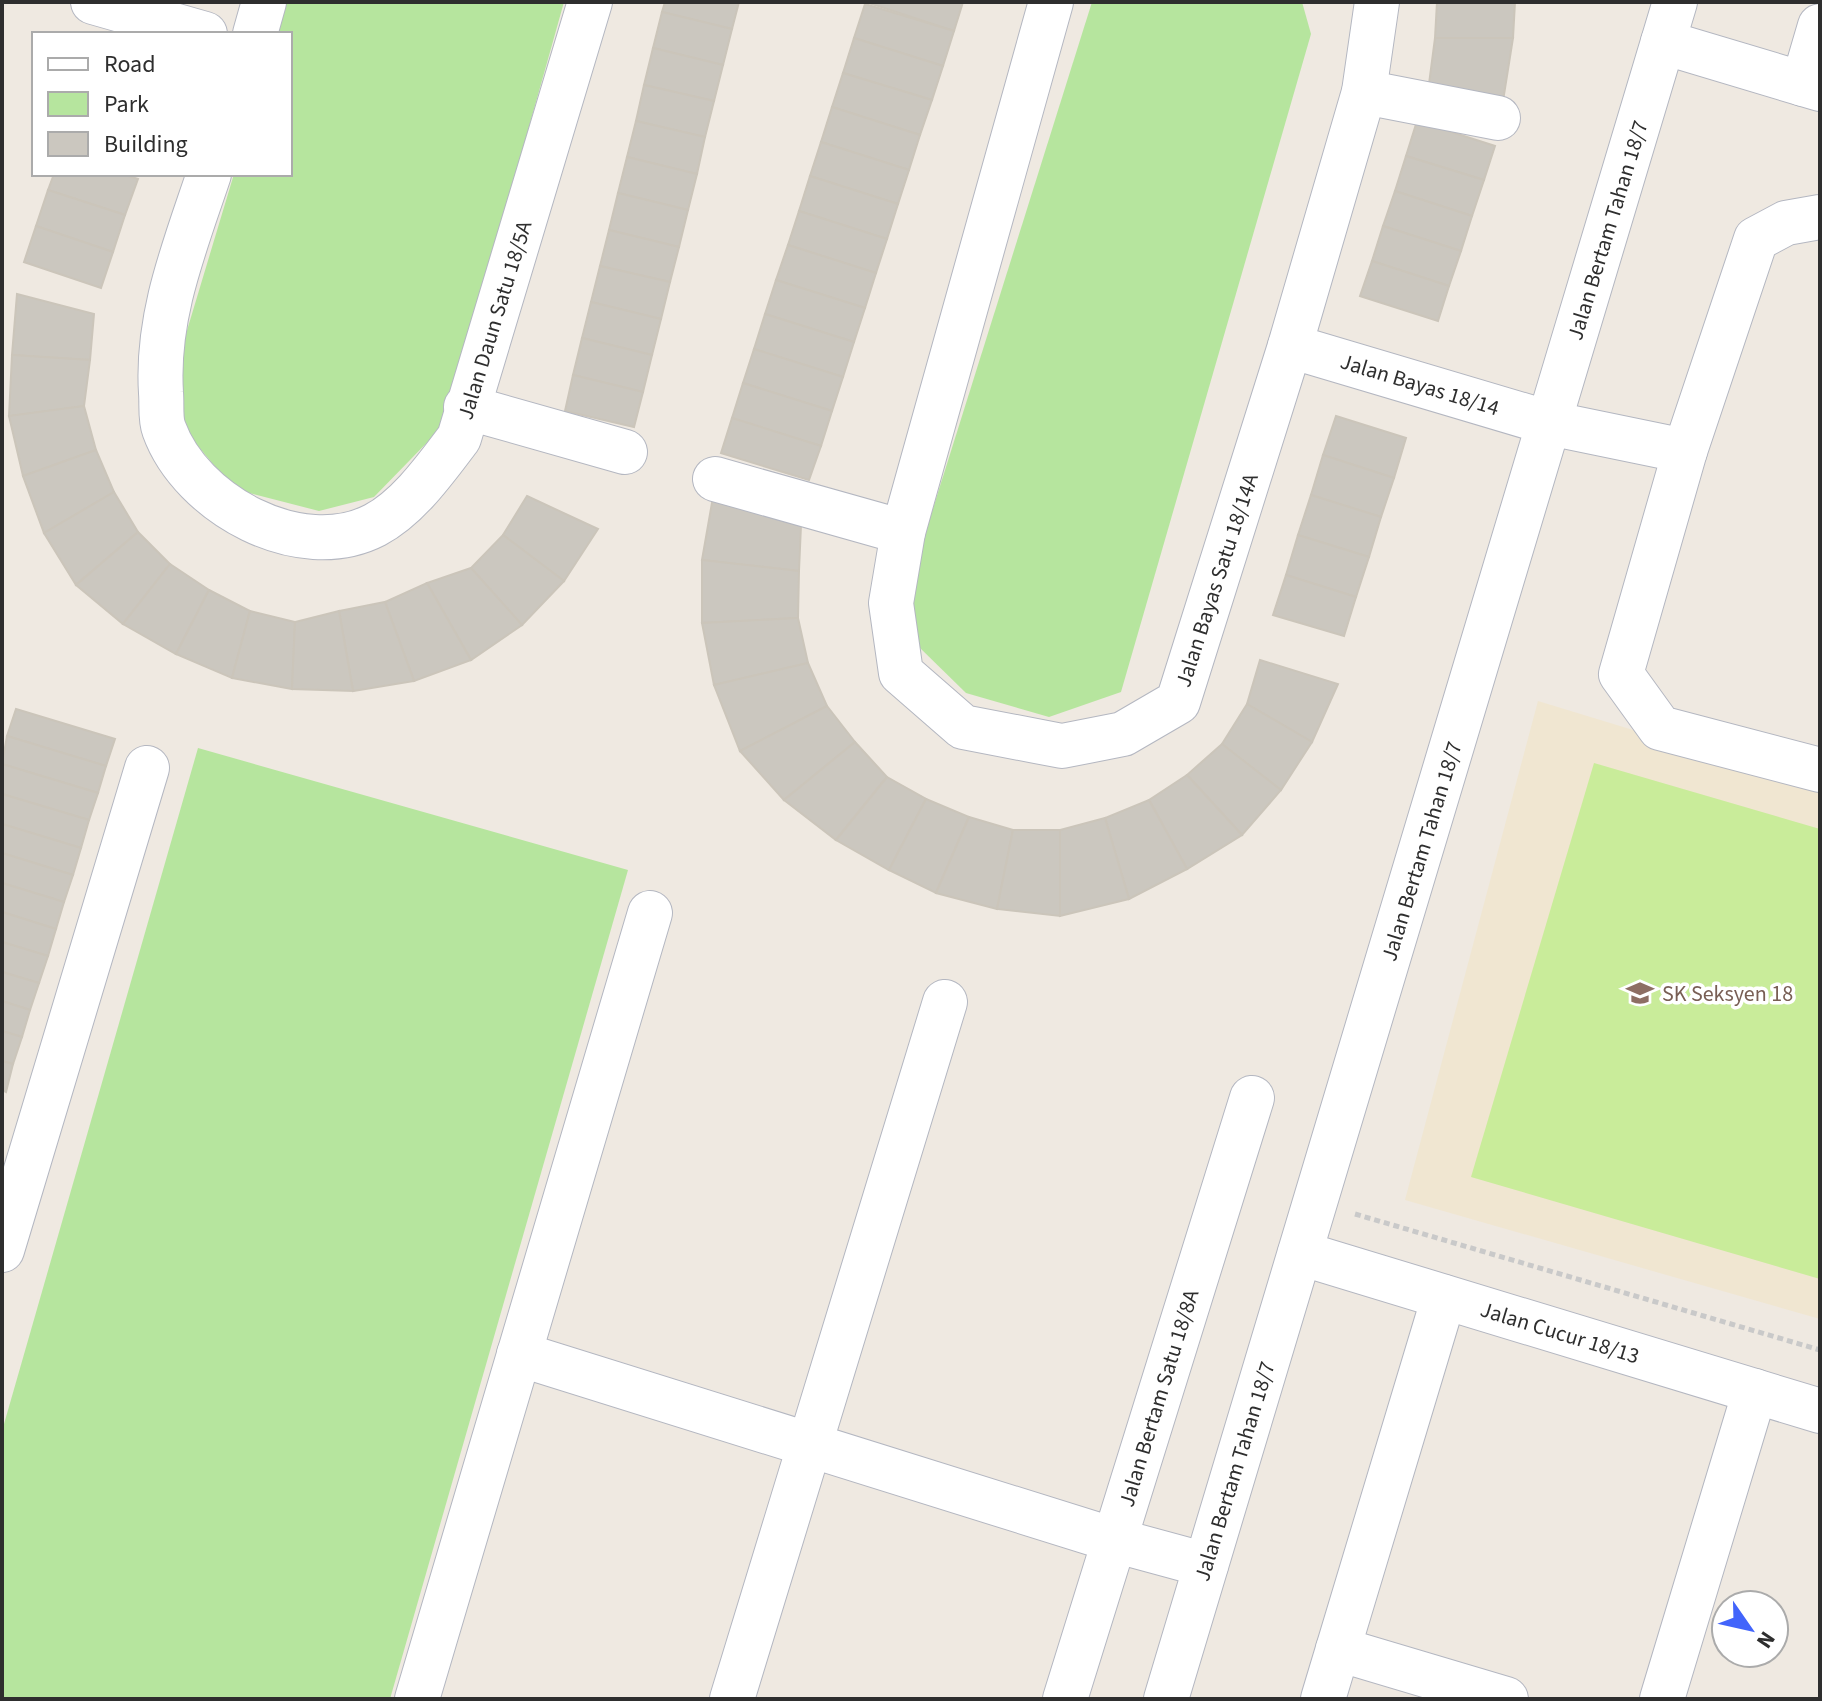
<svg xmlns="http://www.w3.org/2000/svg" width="1822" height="1701" font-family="'Source Sans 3',sans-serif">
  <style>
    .education { fill: #f0e6d1 }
    .green { fill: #b6e59e }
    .pitch { fill: #c9ec9a }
    .building { fill: #cbc7bf; stroke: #cbc5ba; stroke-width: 2 }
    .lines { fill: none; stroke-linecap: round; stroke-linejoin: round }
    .minor-casing { stroke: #b4b7c1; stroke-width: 46 }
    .path { stroke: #c9c9c9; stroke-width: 5; stroke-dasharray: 6 4; stroke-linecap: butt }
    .minor { stroke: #fff; stroke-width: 44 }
    .labels { text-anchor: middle; stroke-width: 7; stroke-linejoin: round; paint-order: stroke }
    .street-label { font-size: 22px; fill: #2e2e2e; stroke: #fff }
    .education-label { font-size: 22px; fill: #785e54; stroke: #fff; text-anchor: start }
  </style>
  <rect width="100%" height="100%" fill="#efe9e1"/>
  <path class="education" d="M1538 701 1820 787V1319L1405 1200Z"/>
  <g class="green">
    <path d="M286 2H564L446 423 374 497 319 511 234 489 181 426 176 367 234 174H290V34H277Z"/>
    <path d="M1092 2H1302L1311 34 1121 692 1049 717 966 693 918 646 908 588Z"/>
    <path d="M198 748 628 870 390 1699H2V1431Z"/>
  </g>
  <path class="pitch" d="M1594 763 1820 829V1279L1471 1177Z"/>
  <g class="building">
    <path d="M665 2H739L732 29 662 12Z"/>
    <path d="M866 2H963L954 31Z"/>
    <path d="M1437 2H1515L1513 38H1435Z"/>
    <path d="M865 4 954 31 943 66 854 38Z"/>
    <path d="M662 12 732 29 723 65 653 48Z"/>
    <path d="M854 38 943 66 932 100 843 73Z"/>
    <path d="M1435 38H1513L1503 101 1429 84Z"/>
    <path d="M653 48 723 65 714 101 644 85Z"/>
    <path d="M843 73 932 100 920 135 832 107Z"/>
    <path d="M644 85 714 101 705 137 636 121Z"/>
    <path d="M832 107 920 135 909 170 821 142Z"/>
    <path d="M636 121 705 137 697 174 627 157Z"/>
    <path d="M1417 121 1495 146 1484 180 1406 156Z"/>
    <path d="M821 142 909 170 898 204 810 176Z"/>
    <path d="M1406 156 1484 180 1472 216 1395 191Z"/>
    <path d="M627 157 697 174 688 210 618 193Z"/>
    <path d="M54 174H122L138 179 125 215 48 190Z"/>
    <path d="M810 176 898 204 887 239 799 211Z"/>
    <path d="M48 190 125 215 113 252 36 226Z"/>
    <path d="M1395 191 1472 216 1461 251 1383 226Z"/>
    <path d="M618 193 688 210 679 247 609 230Z"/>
    <path d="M799 211 887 239 876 273 788 245Z"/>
    <path d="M36 226 113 252 101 288 24 262Z"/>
    <path d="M1383 226 1461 251 1449 286 1372 261Z"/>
    <path d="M609 230 679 247 670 282 600 266Z"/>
    <path d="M788 245 876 273 865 308 776 280Z"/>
    <path d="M1372 261 1449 286 1438 321 1360 296Z"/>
    <path d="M600 266 670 282 661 319 591 302Z"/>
    <path d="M776 280 865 308 854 342 765 314Z"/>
    <path d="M17 294 94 314 90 360 12 355Z"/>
    <path d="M591 302 661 319 652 355 582 338Z"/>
    <path d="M765 314 854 342 843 377 754 349Z"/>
    <path d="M582 338 652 355 643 392 573 375Z"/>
    <path d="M754 349 843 377 832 411 743 383Z"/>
    <path d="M12 355 90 360 84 406 9 416Z"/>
    <path d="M573 375 643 392 634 427 565 411Z"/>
    <path d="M743 383 832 411 821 446 732 418Z"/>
    <path d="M84 406 96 450 23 476 9 416Z"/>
    <path d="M1336 416 1406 438 1394 478 1323 455Z"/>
    <path d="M732 418 821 446 809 480 721 453Z"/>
    <path d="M96 450 114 492 44 533 23 476Z"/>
    <path d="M1323 455 1394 478 1381 517 1311 495Z"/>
    <path d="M114 492 138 532 76 585 44 533Z"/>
    <path d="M1311 495 1381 517 1369 557 1298 535Z"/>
    <path d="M527 496 598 529 564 581 503 535Z"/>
    <path d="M713 497 801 525 799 571 702 560Z"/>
    <path d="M138 532 170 564 123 624 76 585Z"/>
    <path d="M503 535 564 581 522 625 471 568Z"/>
    <path d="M1298 535 1369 557 1356 597 1286 575Z"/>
    <path d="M702 560 799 571 798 618 702 623Z"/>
    <path d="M170 564 209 590 176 654 123 624Z"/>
    <path d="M471 568 522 625 471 660 427 583Z"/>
    <path d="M1286 575 1356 597 1344 636 1273 615Z"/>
    <path d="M427 583 471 660 414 681 385 602Z"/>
    <path d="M209 590 250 611 232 678 176 654Z"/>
    <path d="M385 602 414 681 353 691 339 611Z"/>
    <path d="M250 611 295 622 292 689 232 678Z"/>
    <path d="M339 611 353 691 292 689 295 622Z"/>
    <path d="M798 618 808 663 714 685 702 623Z"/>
    <path d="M1260 660 1338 684 1312 742 1247 704Z"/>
    <path d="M808 663 827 706 740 751 714 685Z"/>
    <path d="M1247 704 1312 742 1281 790 1222 744Z"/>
    <path d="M827 706 855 742 784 800 740 751Z"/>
    <path d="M16 709 115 739 106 766 7 736Z"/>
    <path d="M7 736 106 766 98 793 2 764Z"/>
    <path d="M855 742 887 777 836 840 784 800Z"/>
    <path d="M1222 744 1281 790 1242 835 1187 775Z"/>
    <path d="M2 764 98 793 89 820 2 794Z"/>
    <path d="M1187 775 1242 835 1187 869 1149 800Z"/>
    <path d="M887 777 926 799 889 870 836 840Z"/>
    <path d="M2 794 89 820 81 848 2 824Z"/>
    <path d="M926 799 969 817 936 893 889 870Z"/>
    <path d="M1149 800 1187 869 1129 899 1105 818Z"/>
    <path d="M969 817 1013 830 997 909 936 893Z"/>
    <path d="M1105 818 1129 899 1060 916V830Z"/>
    <path d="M2 824 81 848 73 875 2 853Z"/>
    <path d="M1013 830H1060V916L997 909Z"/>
    <path d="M2 853 73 875 64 902 2 883Z"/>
    <path d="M2 883 64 902 56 929 2 912Z"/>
    <path d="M2 912 56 929 48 956 2 942Z"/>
    <path d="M2 942 48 956 39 983 2 972Z"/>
    <path d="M2 972 39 983 30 1010 2 1001Z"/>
    <path d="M2 1001 30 1010 22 1037 2 1031Z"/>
    <path d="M2 1031 22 1037 13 1064 2 1061Z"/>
    <path d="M2 1061 13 1064 6 1092 2 1090Z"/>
  </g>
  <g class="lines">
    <g class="minor-casing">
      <g id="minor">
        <path d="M93 2 205 34"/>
        <path d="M1051 2 903 532 891 603 901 673 963 727 1062 746 1123 734 1178 702 1290 346 1364 92 1377 2"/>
        <path d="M255 34 264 2"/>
        <path d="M1663 42 1820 89"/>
        <path d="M1803 84 1820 26"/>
        <path d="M1364 92 1498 118"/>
        <path d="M209 174C185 246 156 316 161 393 162 404 160 419 164 429 191 504 300 564 375 525 409 507 436 468 459 438L590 2"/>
        <path d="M1820 217 1786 223 1756 239 1685 451 1621 674 1660 728 1820 770"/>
        <path d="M1290 346 1549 423 1685 451"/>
        <path d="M466 407 625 452"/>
        <path d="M715 479 903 532"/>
        <path d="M2 1250 147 768"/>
        <path d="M1300 1253 1820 1411"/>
        <path d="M519 1354 1114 1540 1206 1565"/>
        <path d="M1338 1649 1506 1699"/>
        <path d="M417 1699 650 913"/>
        <path d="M732 1699 945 1002"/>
        <path d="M1065 1699 1252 1098"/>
        <path d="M1166 1699 1675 2"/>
        <path d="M1323 1699 1444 1297"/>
        <path d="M1662 1699 1755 1391"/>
      </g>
    </g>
    <path class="path" d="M1355 1214 1820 1350"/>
    <use href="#minor" class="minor"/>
  </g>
  <defs>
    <g id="school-bare" transform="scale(2.16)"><path d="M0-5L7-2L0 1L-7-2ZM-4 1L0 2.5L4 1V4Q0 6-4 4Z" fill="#8d6e63" stroke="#fff" stroke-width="2.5" paint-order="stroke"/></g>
  </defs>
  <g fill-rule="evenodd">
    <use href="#school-bare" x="1640" y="993"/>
  </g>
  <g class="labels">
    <g class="street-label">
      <text transform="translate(1607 230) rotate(-73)" y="8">Jalan Bertam Tahan 18/7</text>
      <text transform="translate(494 320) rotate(-73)" y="8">Jalan Daun Satu 18/5A</text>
      <text transform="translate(1420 384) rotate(17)" y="8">Jalan Bayas 18/14</text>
      <text transform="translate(1216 580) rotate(-72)" y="8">Jalan Bayas Satu 18/14A</text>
      <text transform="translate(1421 851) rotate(-73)" y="8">Jalan Bertam Tahan 18/7</text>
      <text transform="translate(1560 1332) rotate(17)" y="8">Jalan Cucur 18/13</text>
      <text transform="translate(1158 1398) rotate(-73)" y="8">Jalan Bertam Satu 18/8A</text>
      <text transform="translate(1234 1471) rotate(-73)" y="8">Jalan Bertam Tahan 18/7</text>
    </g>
    <g class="education-label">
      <text x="1662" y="1001">SK Seksyen 18</text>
    </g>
  </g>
  <rect width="1822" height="1701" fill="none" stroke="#2e2e2e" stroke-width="8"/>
  <rect x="32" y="32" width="260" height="144" fill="#ffffff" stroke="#ababab" stroke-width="2"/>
  <rect x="48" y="58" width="40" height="12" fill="#ffffff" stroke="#ababab" stroke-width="2"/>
  <text x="104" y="72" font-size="24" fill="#2e2e2e">Road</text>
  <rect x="48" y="92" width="40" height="24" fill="#b6e59e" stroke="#ababab" stroke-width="2"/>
  <text x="104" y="112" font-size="24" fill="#2e2e2e">Park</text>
  <rect x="48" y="132" width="40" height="24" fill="#cbc7bf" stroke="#ababab" stroke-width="2"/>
  <text x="104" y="152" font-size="24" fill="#2e2e2e">Building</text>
  <g transform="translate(1750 1629) rotate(124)"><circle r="38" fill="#ffffff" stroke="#ababab" stroke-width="2"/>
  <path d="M0-6L14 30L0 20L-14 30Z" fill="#4264fb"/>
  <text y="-12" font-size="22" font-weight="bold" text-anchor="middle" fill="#2e2e2e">N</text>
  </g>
</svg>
